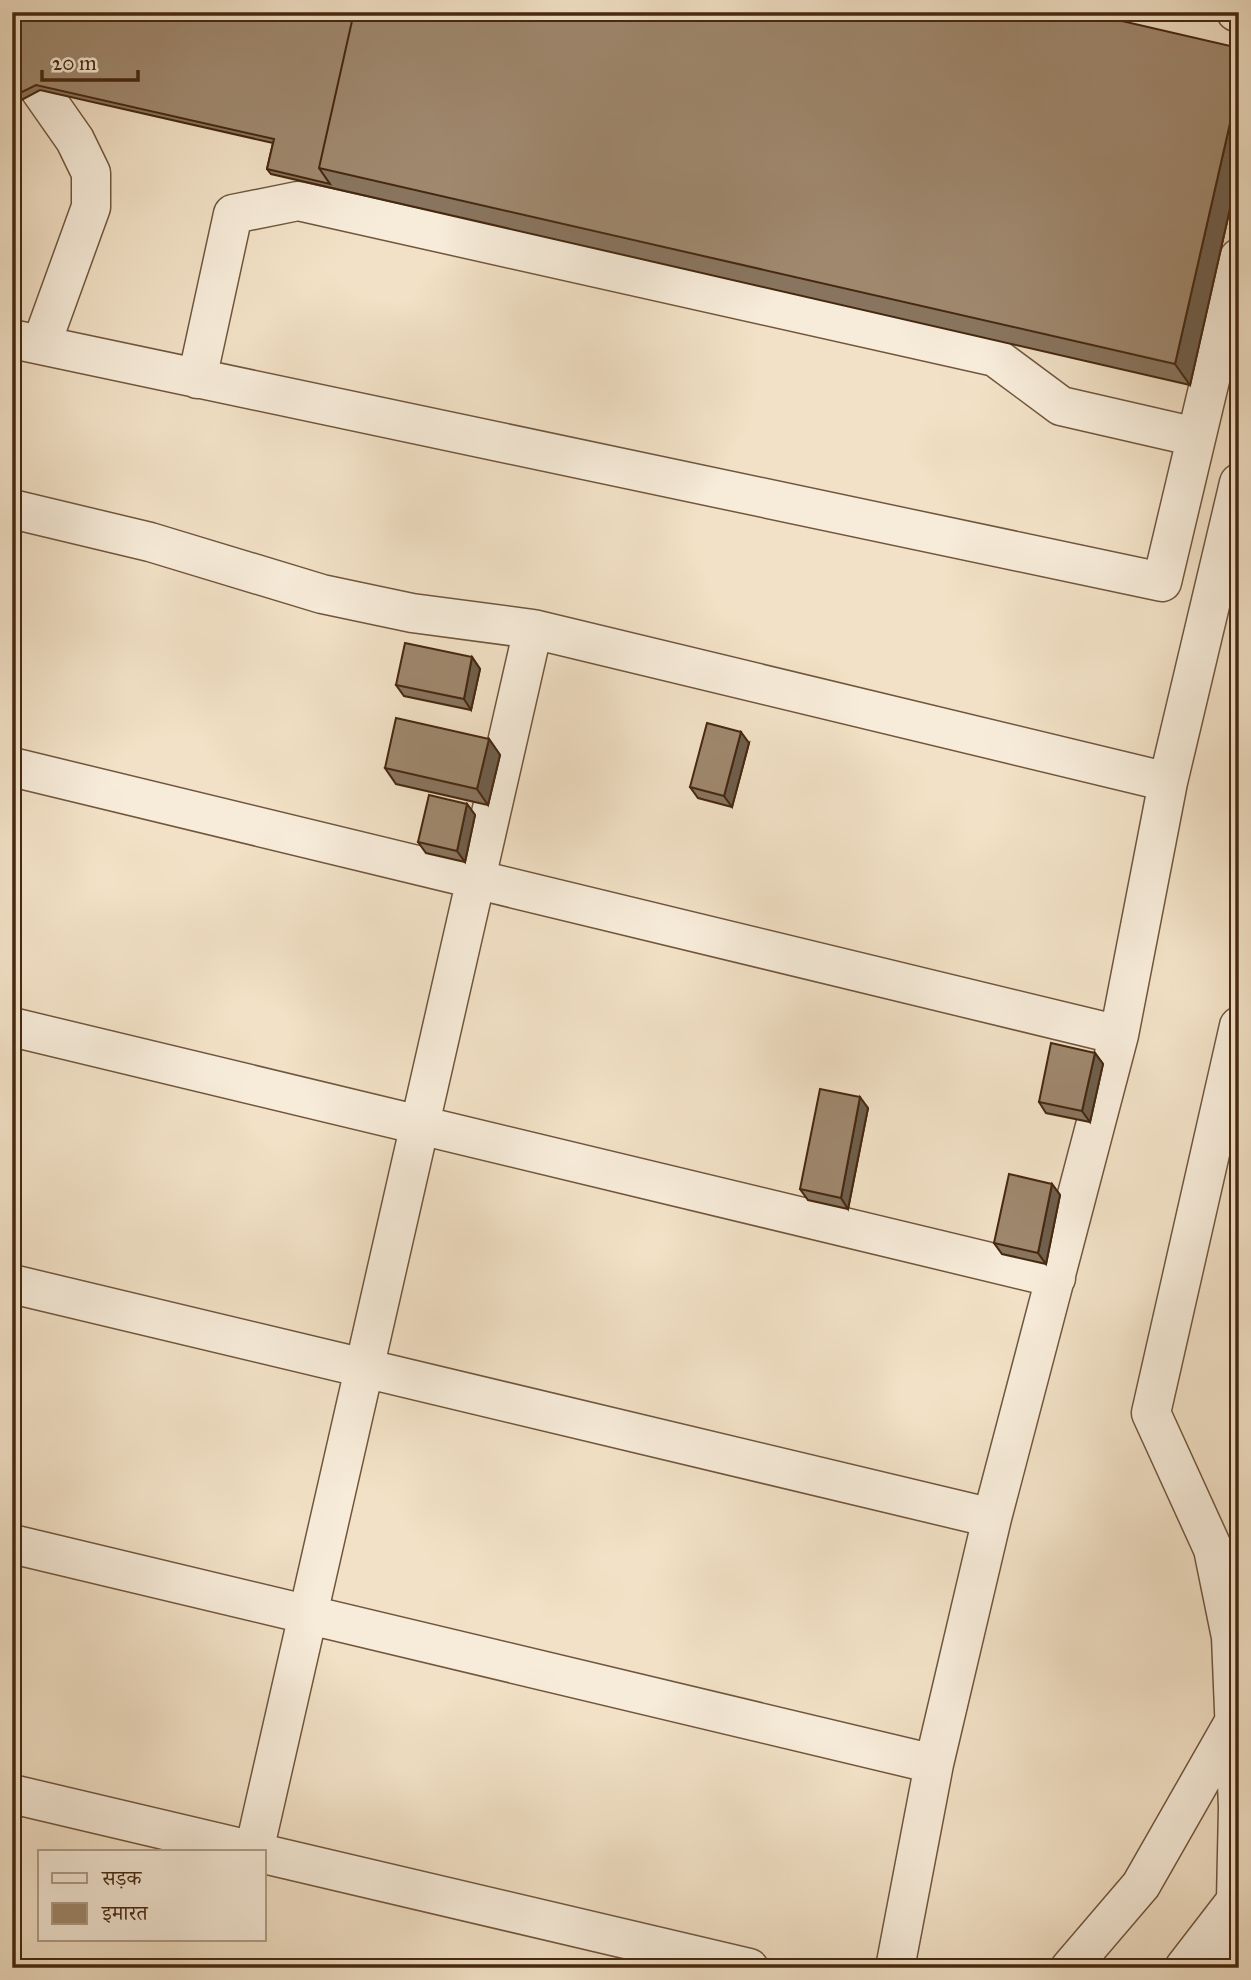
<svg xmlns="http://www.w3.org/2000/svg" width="1251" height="1980" font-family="'IM FELL Great Primer','Noto Serif Devanagari',serif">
<rect width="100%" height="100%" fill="#f2e1c6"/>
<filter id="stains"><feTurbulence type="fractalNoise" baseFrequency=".00286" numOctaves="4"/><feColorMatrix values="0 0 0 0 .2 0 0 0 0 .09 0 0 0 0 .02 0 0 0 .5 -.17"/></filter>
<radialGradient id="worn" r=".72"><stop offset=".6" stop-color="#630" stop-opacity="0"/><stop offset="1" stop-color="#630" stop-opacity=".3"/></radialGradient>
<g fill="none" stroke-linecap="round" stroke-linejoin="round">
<defs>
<path id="minor" d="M1236 12 1239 13
M40 90 75 140 91 173V207L41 345
M12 339 1162 582 1239 258
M197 379 233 214 298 201 995 357 1061 406 1196 437
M12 509 150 542 322 594 412 613 533 629 1168 782
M12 767 1119 1035
M12 1027 1056 1278
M12 1284 992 1518
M12 1544 934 1764
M12 1794 258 1852
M254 1851 533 629
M264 1854 749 1968
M895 1968 934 1764 992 1518 1119 1035 1168 782 1239 483
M1070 1968 1141 1885 1234 1722
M1184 1968 1231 1907
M1221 1968 1236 1900 1238 1807 1231 1637 1213 1549 1151 1413 1239 1026"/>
</defs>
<use href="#minor" stroke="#71563d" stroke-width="41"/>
<use href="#minor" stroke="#f7ecda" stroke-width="38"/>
</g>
<path fill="#89755f" stroke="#46280f" stroke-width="2" d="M12 12 1239 48V169L1190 385 271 174 267 169 273 143 40 90 12 105Z
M472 657 480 669 471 710 404 696 396 685Z
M489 739 500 755 488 805 396 784 385 768Z
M749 743 732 807 698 798 690 787Z
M467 804 475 815 465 862 426 853 418 842Z
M1095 1053 1103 1064 1090 1122 1046 1113 1039 1102Z
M868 1108 848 1209 808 1200 800 1189Z
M1052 1184 1060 1195 1046 1264 1002 1254 994 1243Z"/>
<path fill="#6f5f4d" stroke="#46280f" stroke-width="2" d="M1239 84V169L1190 385 1175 364Z
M472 657 480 669 471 710 464 699Z
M741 732 749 743 732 807 724 796Z
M489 739 500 755 488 805 477 789Z
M467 804 475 815 465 862 457 851Z
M1095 1053 1103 1064 1090 1122 1082 1111Z
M860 1097 868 1108 848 1209 841 1198Z
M1052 1184 1060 1195 1046 1264 1038 1253Z"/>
<path fill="#9f886e" stroke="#46280f" stroke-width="2" d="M12 12H354L319 168 330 184 267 169 274 139 36 85 12 97Z
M354 12H1083L1239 48V84L1175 364 319 168Z
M405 643 472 657 464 699 396 685Z
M396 718 489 739 477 789 385 768Z
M707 723 741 732 724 796 690 787Z
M429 795 467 804 457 851 418 842Z
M1051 1043 1095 1053 1082 1111 1039 1102Z
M820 1089 860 1097 841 1198 800 1189Z
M1009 1174 1052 1184 1038 1253 994 1243Z"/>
<rect width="1251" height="1980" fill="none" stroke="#f2e1c6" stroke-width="42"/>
<rect x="14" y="14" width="1223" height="1952" fill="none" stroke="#46280f" stroke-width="3.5"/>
<rect x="21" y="21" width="1209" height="1938" fill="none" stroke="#46280f" stroke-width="2"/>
<rect x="38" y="1850" width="228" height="91" fill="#f7ecda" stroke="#b09e89" stroke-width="2"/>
<rect x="52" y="1873" width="35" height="10" fill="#f7ecda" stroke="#b09e89" stroke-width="2"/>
<text x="102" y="1885" font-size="21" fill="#46280f">सड़क</text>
<rect x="52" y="1903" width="35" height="21" fill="#9f886e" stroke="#b09e89" stroke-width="2"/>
<text x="102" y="1920" font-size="21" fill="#46280f">इमारत</text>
<path d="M42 70v10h96v-10" fill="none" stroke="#46280f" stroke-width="3.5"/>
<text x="52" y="70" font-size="21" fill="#46280f" stroke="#f7ecda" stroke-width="5" paint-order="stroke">20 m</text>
<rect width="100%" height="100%" filter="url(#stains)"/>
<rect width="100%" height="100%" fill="url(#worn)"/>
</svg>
